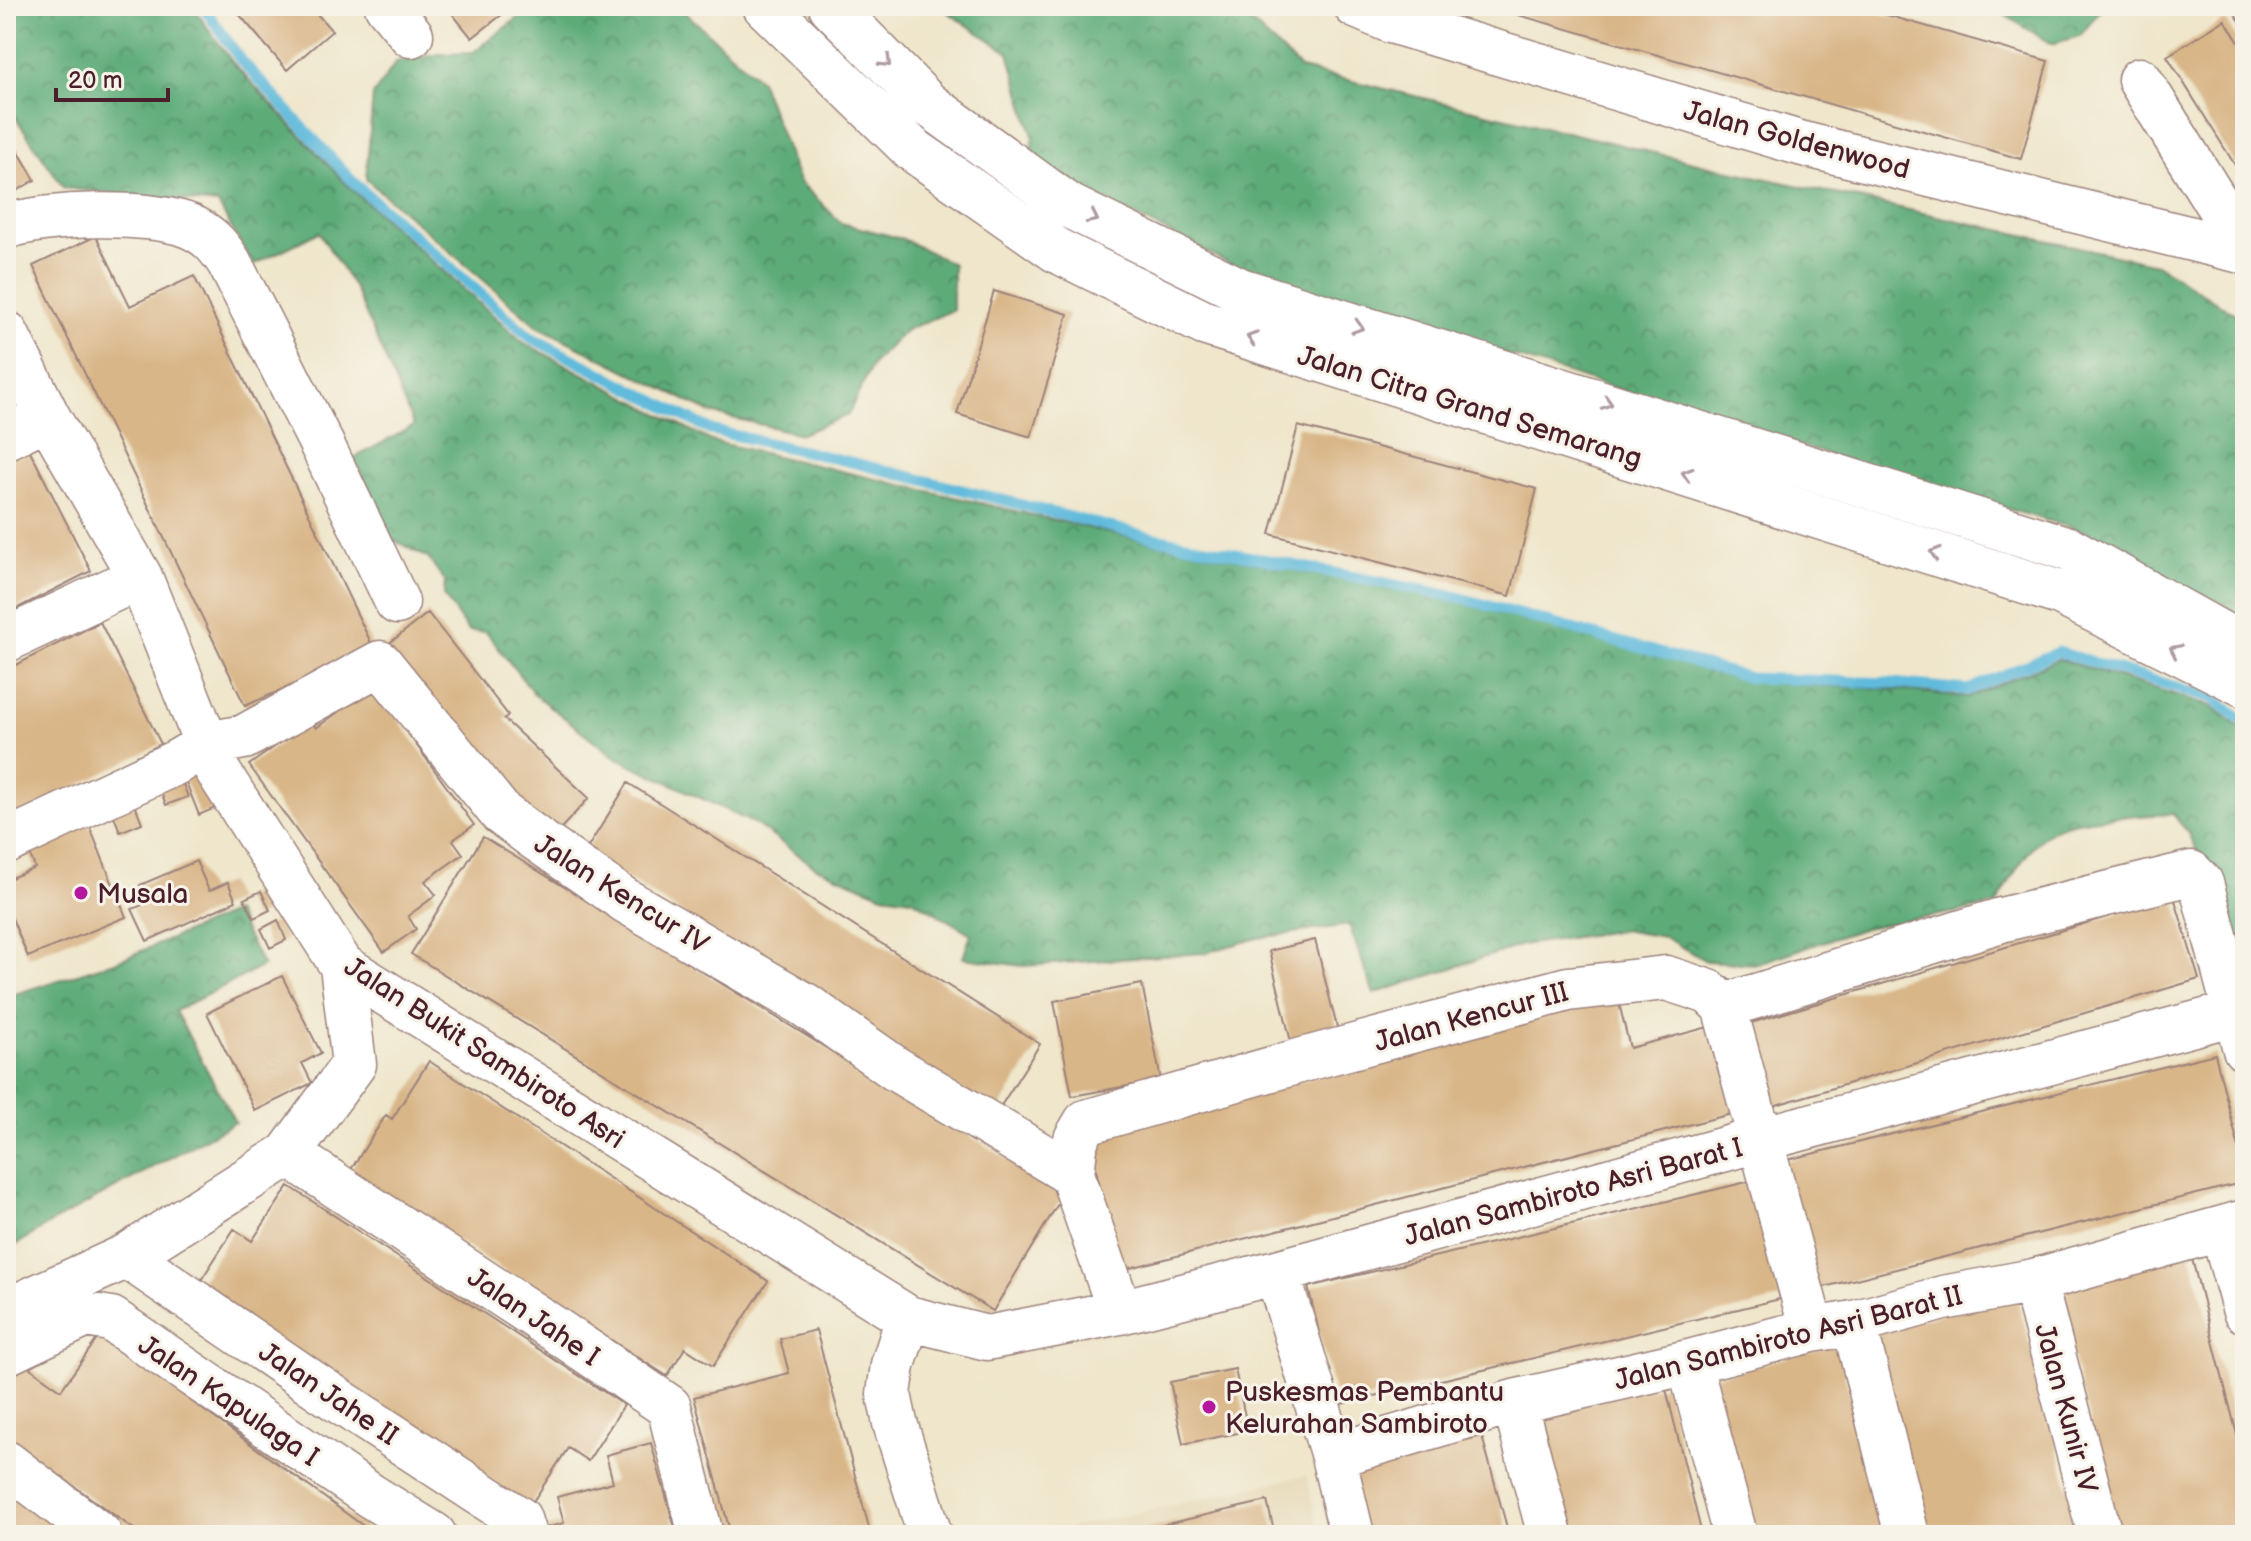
<svg xmlns="http://www.w3.org/2000/svg" width="2251" height="1541" font-family="'Balsamiq Sans',sans-serif">
<defs>
<pattern id="forest-crowns" width="20" height="18" patternUnits="userSpaceOnUse" patternTransform="scale(2)"><rect width="20" height="18" fill="#5dac78"/><path d="M2 6a3 3 0 1 1 6 0M12 15a3 3 0 1 1 6 0" fill="none" stroke="#4f8b63"/></pattern>
</defs>
<rect width="100%" height="100%" fill="#f7f3e8"/>
<filter id="ink" filterUnits="userSpaceOnUse"><feTurbulence type="fractalNoise" baseFrequency=".0125" numOctaves="2"/><feDisplacementMap in="SourceGraphic" scale="16" xChannelSelector="R" yChannelSelector="G"/><feConvolveMatrix kernelMatrix="1 2 1 2 8 2 1 2 1" color-interpolation-filters="sRGB"/></filter>
<filter id="wash" filterUnits="userSpaceOnUse"><feTurbulence type="fractalNoise" baseFrequency=".006" numOctaves="4" result="noise"/><feDisplacementMap in="SourceGraphic" scale="32" xChannelSelector="R" yChannelSelector="G"/><feGaussianBlur stdDeviation="1.8" result="paint"/><feColorMatrix in="noise" values="0 0 0 0 0 0 0 0 0 0 0 0 0 0 0 0 0 1.4 0 .05"/><feComposite in="paint" operator="in"/></filter>
<g filter="url(#wash)">
<rect width="100%" height="100%" fill="#efe6cb"/>
<path fill="#e7daba" d="M1307 1475 1320 1535H1037Z"/>
<path fill="url(#forest-crowns)" stroke="#546652" stroke-width="2" d="M6 6H192L233 63 349 187 524 343 711 441 1154 543 1455 601 1748 682 1890 689 1968 697 2059 659 2212 706 2245 732V947L2236 938 2187 831 2173 814C2144 816 2074 816 2051 831 2026 848 2011 879 1996 905L1865 928 1756 964 1706 961 1664 937 1622 930 1522 945 1374 994 1349 925 1258 938 1204 953 1023 966 963 958 971 934 912 899 883 895 816 867 755 824 615 757 535 695 486 632 468 631 444 596 445 581 428 558 390 538 354 458 414 426 356 291 319 232 253 265 218 204 64 188 6 104Z
M533 6H678L760 80 799 181 841 223 903 239 953 264V310L906 330 873 363 848 415 801 434 711 413 537 326 366 179 373 95 396 62 440 54 472 53Z
M921 6H1234L1301 69 1731 171 2156 264 2245 320V623L2087 532 1932 487 1250 274 1030 163 1033 136 1009 53 943 9Z
M1990 6H2104L2080 36 2052 44Z
M235 912 263 966 175 1011 235 1122 53 1222 6 1251V997L115 962Z"/>
<g fill="none" stroke-linecap="round" stroke-linejoin="round">
<path stroke="#5ebadc" stroke-width="11" d="M203 6 240 59 354 183 530 337 711 430 851 462 1154 538 1457 597 1750 678 1891 683 1968 690 2058 652 2213 698 2245 723"/>
</g>
<g id="blocks">
<path fill="#d9b688" d="M232 6H310L332 31 287 70Z
M446 6H513L472 38Z
M1487 6H1855L2048 61 2021 159Z
M2230 6H2245V29Z
M2225 20 2245 52V181L2167 56Z
M6 130 35 180 6 197Z
M96 236 130 306 194 276 374 649 245 706 33 266Z
M994 291 1068 314 1031 437 957 414Z
M1298 426 1537 489 1510 596 1270 534Z
M25 441 91 571 6 614V450Z
M428 613 508 715 504 719 589 798 551 839 382 649Z
M100 622 161 744 6 822V670Z
M374 686 474 825 453 840 463 854 425 881 436 895 408 916 416 929 384 952 249 765 311 721 316 728Z
M200 771 215 808 199 815 184 777Z
M180 776 188 797 166 805 158 784Z
M628 783 1040 1044 997 1112 585 852Z
M132 797 142 823 120 832 110 805Z
M89 825 126 917 28 957 6 904V880L35 868 28 849Z
M483 837 1064 1194 993 1311 411 954Z
M196 861 209 891 228 882 236 901 147 941 132 909 148 903 140 885Z
M261 891 270 910 254 918 244 899Z
M2174 897 2199 979 1766 1108 1741 1026Z
M278 920 286 940 270 948 261 929Z
M1315 940 1339 1035 1292 1046 1269 951Z
M282 976 321 1053 302 1063 312 1083 255 1111 207 1013Z
M1142 984 1161 1080 1072 1096 1054 1001Z
M1618 999 1630 1048 1716 1025 1739 1112 1122 1270 1087 1136Z
M2215 1054 2245 1172V1182L1808 1291 1775 1163Z
M429 1061 768 1281 713 1366 685 1348 667 1376 350 1171 386 1115 392 1119Z
M1751 1181 1780 1299 1337 1405 1308 1287Z
M289 1186 624 1405 588 1461 568 1448 530 1506 196 1288 234 1229 252 1241Z
M2190 1251 2245 1466V1535H2118L2055 1284Z
M2016 1294 2081 1535H1926L1871 1333Z
M816 1330 871 1535H731L694 1397 789 1373 780 1339Z
M100 1335 376 1535H142L6 1437V1379L19 1360 61 1390Z
M1837 1345 1886 1535H1749L1708 1378Z
M1235 1369 1248 1431 1183 1444 1170 1382Z
M1665 1385 1702 1535H1562L1532 1417Z
M1482 1436 1509 1535H1363L1346 1470Z
M651 1443 677 1535H539L537 1530 564 1523 557 1497 613 1482 606 1455Z
M12 1484 81 1535H6V1492Z
M1267 1501 1275 1535H1123V1534Z"/>
</g>
</g>
<g filter="url(#ink)">
<use href="#blocks" fill-opacity="0" stroke="#9c827b" stroke-width="2"/>
<g fill="none" stroke-linecap="round" stroke-linejoin="round">
<defs>
<path id="minor" d="M387 6 411 35
M765 6 912 149 1056 250 1204 323 2060 593 2245 685
M831 6 928 104 1069 206 1240 290 2069 549 2245 647
M1356 6 1391 21 1803 144 2245 252
M2140 80 2245 249
M6 227C44 213 151 210 189 226 208 234 218 245 229 262L323 447 397 602
M6 333 48 417 140 577 216 768 342 966 908 1318 987 1338 1120 1312 1277 1272 1758 1140 2235 1013
M6 437 48 417
M6 640 140 577
M6 842 177 762 207 744 244 737 380 663 501 813 535 838 626 901 805 1005 896 1069 1072 1174
M1724 1006 2001 920 2191 873 2201 883 2245 1049
M288 1154 553 1328 669 1407 701 1535
M2222 1230 2245 1311
M127 1256 321 1389 519 1519 524 1535
M1277 1272 1333 1456 1352 1535
M2034 1281 2100 1535
M6 1311 127 1256 288 1154 354 1064 342 966
M1120 1312 1072 1174 1076 1139 1086 1122 1310 1058 1568 989 1666 978 1709 992 1724 1006 1812 1330
M908 1318 893 1365 889 1394 895 1423 930 1535
M1854 1323 1907 1535
M6 1353 86 1315 111 1319 371 1496 434 1535
M1689 1362 1735 1535
M1514 1402 1550 1535
M1333 1456 1514 1402 1689 1362 1812 1330 1854 1323 1943 1298 2034 1281 2245 1222
M6 1463 100 1535"/>
</defs>
<use href="#minor" stroke="#9c827b" stroke-width="47"/>
<use href="#minor" stroke="#fff" stroke-width="44"/>
</g>
<defs><path id="oneway-chevron" d="M-2-3.5L2.5 0L-2 3.5" fill="none" stroke-width="1.6" stroke-linecap="round" stroke-linejoin="round" transform="scale(2)"/></defs>
<g stroke="#ae9aa0">
<use href="#oneway-chevron" transform="translate(886 62) rotate(45)"/>
<use href="#oneway-chevron" transform="translate(1093 218) rotate(26)"/>
<use href="#oneway-chevron" transform="translate(1358 327) rotate(17)"/>
<use href="#oneway-chevron" transform="translate(1252 338) rotate(-163)"/>
<use href="#oneway-chevron" transform="translate(1607 403) rotate(17)"/>
<use href="#oneway-chevron" transform="translate(1687 474) rotate(-162)"/>
<use href="#oneway-chevron" transform="translate(1935 553) rotate(-162)"/>
<use href="#oneway-chevron" transform="translate(2175 650) rotate(-154)"/>
</g>
</g>
<g fill="#b5179e" stroke="#f7f3e8" stroke-width="3">
<circle cx="81" cy="893" r="8"/>
<circle cx="1209" cy="1407" r="8"/>
</g>
<g text-anchor="middle" stroke-width="6" stroke-linejoin="round" paint-order="stroke">
<g font-size="28" fill="#4a1f2b" stroke="#f7f3e8">
<text transform="translate(1797 139) rotate(15)" y="10">Jalan Goldenwood</text>
<text transform="translate(1470 406) rotate(17)" y="10">Jalan Citra Grand Semarang</text>
<text transform="translate(622 893) rotate(32)" y="10">Jalan Kencur IV</text>
<text transform="translate(1471 1016) rotate(-15)" y="10">Jalan Kencur III</text>
<text transform="translate(485 1052) rotate(33)" y="10">Jalan Bukit Sambiroto Asri</text>
<text transform="translate(1573 1191) rotate(-15)" y="10">Jalan Sambiroto Asri Barat I</text>
<text transform="translate(534 1316) rotate(34)" y="10">Jalan Jahe I</text>
<text transform="translate(1788 1337) rotate(-14)" y="10">Jalan Sambiroto Asri Barat II</text>
<text transform="translate(329 1393) rotate(34)" y="10">Jalan Jahe II</text>
<text transform="translate(229 1400) rotate(34)" y="10">Jalan Kapulaga I</text>
<text transform="translate(2067 1408) rotate(75)" y="10">Jalan Kunir IV</text>
</g>
<g font-size="28" fill="#4a1f2b" stroke="#f7f3e8" text-anchor="start">
<text x="97" y="903">Musala</text>
<text x="1225" y="1401">Puskesmas Pembantu<tspan x="1225" dy="32">Kelurahan Sambiroto</tspan></text>
</g>
</g>
<rect width="2251" height="1541" fill="none" stroke="#f7f3e8" stroke-width="32"/>
<path d="M56 88v12h112v-12" fill="none" stroke="#4a1f2b" stroke-width="4"/>
<text x="68" y="88" font-size="24" fill="#4a1f2b" stroke="#f7f3e8" stroke-width="6" paint-order="stroke">20 m</text>
</svg>
